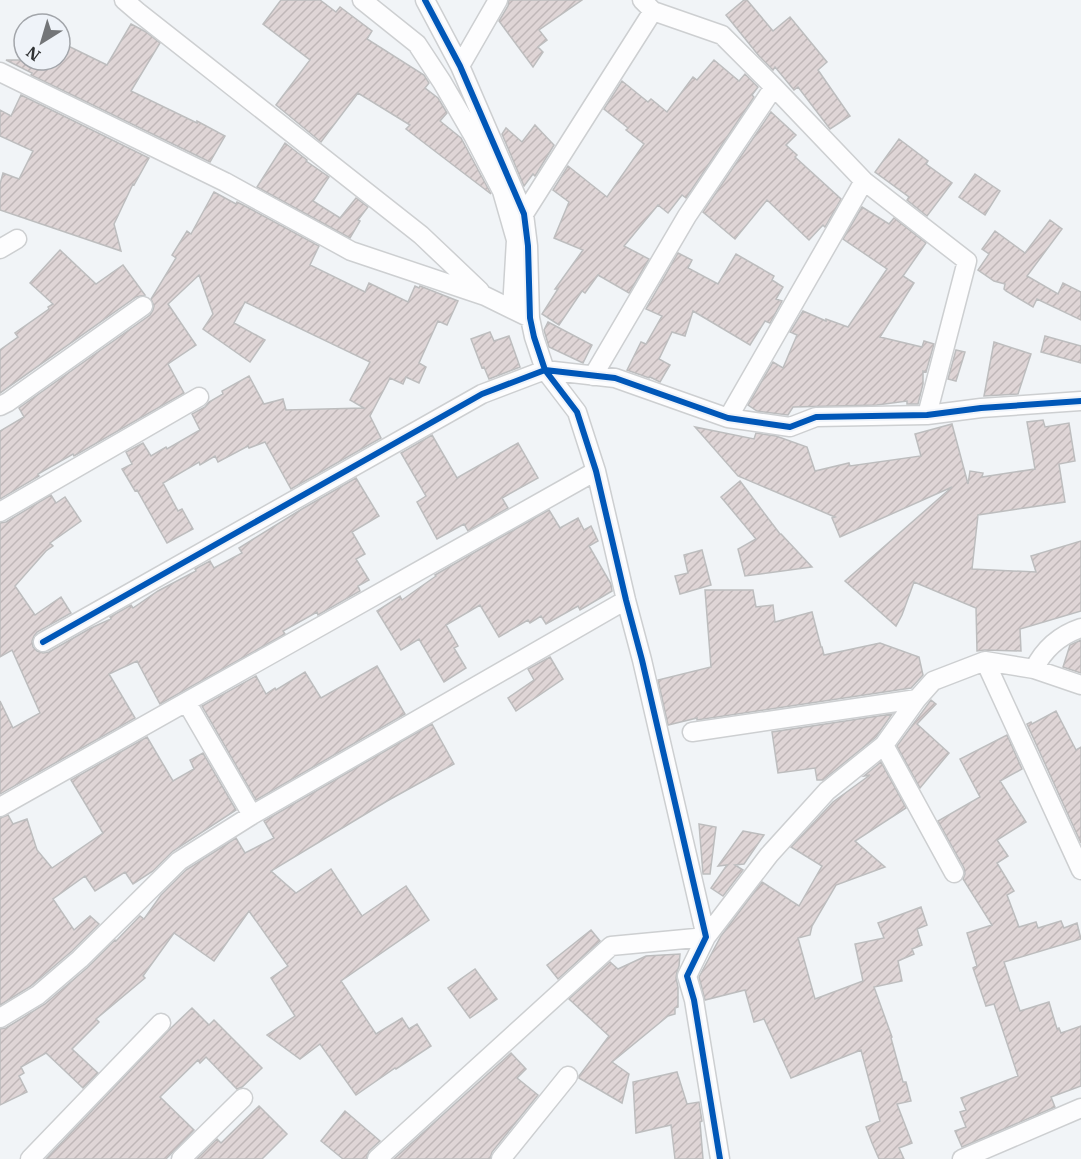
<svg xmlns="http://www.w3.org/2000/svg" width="1081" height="1159" font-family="'IBM Plex Serif',serif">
<defs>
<pattern id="building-hatch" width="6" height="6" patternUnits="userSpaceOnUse" patternTransform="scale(1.5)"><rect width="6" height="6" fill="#dfd5d6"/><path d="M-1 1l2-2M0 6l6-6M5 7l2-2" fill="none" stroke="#c0b7b8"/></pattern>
</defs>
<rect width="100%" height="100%" fill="#f1f4f7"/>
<path fill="url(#building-hatch)" stroke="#bdbdbe" stroke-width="1.5" d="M281 0H320L336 12 340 7 372 31 367 39 424 75 429 83 425 88 438 98 447 113 440 121 461 138 491 194 406 129 410 125 358 93 321 142 276 105 310 60 263 24Z
M509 0H582L539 30 547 40 538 47 543 52 533 67 499 21 508 6Z
M744 0H747L773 31 790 17 827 62 818 70 850 116 830 129 798 87 794 90 775 67 773 70 759 56 726 15Z
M131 24 146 32 160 43 131 91 197 123V121L225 136 210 162 31 75 32 73 6 60H60V42L107 65Z
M714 60 739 81 745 74 758 87 752 95 754 97 686 198 682 195 668 213 658 205 624 246 649 259 629 293 598 275 585 293 582 291 559 325 542 314 558 289H555L583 250 554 238 569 202 553 190 568 166 607 197 644 144 626 130 628 128 604 109 622 81 648 102 651 99 667 112 693 77 697 80Z
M21 95 149 158 134 185 133 184 114 224 121 251 0 210V184L3 173 19 179 33 151 0 136V110L11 116Z
M771 112 796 135 786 145 797 155 795 157 841 199 825 227 823 225 809 240 767 200 735 239 703 212Z
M535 125 554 145 535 176 533 174 524 186 502 134 506 128 522 142Z
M899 139 928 161 926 164 952 183 927 216 907 200 909 197 875 172Z
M285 143 307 160 306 161 329 177 313 201 340 218 356 198 368 207 358 220 360 221 350 238 257 187Z
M975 174 1000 191 985 215 959 197Z
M214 192 236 204 237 202 245 206 319 246 310 265 365 292 369 283 408 302 415 286 419 288 420 286 458 301 447 325 438 321 419 363 426 367 419 383 406 377 403 384 390 378 370 416 381 438 291 489 265 442 249 448 248 446 218 462 215 456 200 465 199 462 163 483 178 511 182 509 193 529 167 543 137 490 135 491 122 469 132 464 126 452 143 443 151 456 166 447 167 449 200 430 192 414 205 407 209 402 223 394 222 391 249 376 264 404 283 399 286 410 364 408 350 400 370 362 245 302 234 323 265 340 250 362 203 329 213 314 199 275 168 304 196 345 168 364 184 393 74 456 73 454 38 474 39 476 0 499V431L24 417 19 408 150 315 153 310 154 306 151 299 176 258 172 255 187 231 191 234Z
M862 207 889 224 894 218 926 243 903 276 914 283 880 337 922 347 924 341 934 344 926 372 923 371V384L918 404H907V401L877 405 793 407 788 415 757 411 748 405 773 362 783 368 797 335 790 332 803 311 826 321V319L848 327 887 269 843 239Z
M1050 220 1062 229 1027 276 1058 294 1063 283 1081 292V320L1037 299 1033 307 1006 291 1004 289 1005 284 994 281 978 270 989 254 982 249 995 231 1025 253Z
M60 250 96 284 123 265 145 295 136 297 0 393V350L18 337 15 333 49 309 48 307 53 304 30 283Z
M678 253 692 260 688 268 718 284 736 254 774 276 772 280 783 287 776 299 782 301 770 323 765 321 750 345 693 311 685 336 672 332 659 359 670 365 660 382 650 377 649 378 627 370 641 342 646 344 662 316 646 309Z
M548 322 592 345 583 363 549 347 544 330Z
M490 332 494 341 509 336 520 367 489 379 484 367 482 368 471 339Z
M1045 336 1081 346V363L1041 352Z
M994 342 1031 354 1018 394 984 396Z
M956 350 965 352 956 381 948 379Z
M1043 420 1045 427 1069 423 1075 461 1059 464 1065 502 978 515 972 569 1036 572 1031 556 1081 541V611L1020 629 1021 651 985 650 977 651 976 608 914 582 902 615 896 626 845 581 952 487 840 537 832 518 835 517 738 476 695 427 754 439 756 433 776 436 807 447 815 471 849 463 850 466 921 456 915 434 952 424 968 484 970 471 983 473 982 477 1035 469 1027 422Z
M432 435 457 478 518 443 538 478 502 498 508 508 468 531 464 524 437 539 417 502 426 496 401 453Z
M356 478 379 516 352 532 365 554 356 559 369 580 358 586 360 591 318 615 317 612 283 631 285 634 160 704 137 661 109 674 135 718 0 794V701L13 728 40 713 12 650 0 657V523L6 522 51 495 56 503 65 497 81 521 50 543 53 546 46 551 15 586 35 615 61 597 71 613 37 632 34 636 32 641 33 647 37 651 43 653 49 652 91 628 111 619 110 617 131 605 133 608 158 591 196 571 195 569 210 561 214 568 242 553 239 548 302 509Z
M740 481 780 534H781L812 567 745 576 738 549 756 539 721 497Z
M549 510 560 528 578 518 584 530 591 526 598 541 589 546 611 584 612 591 580 610 578 606 546 624 541 616 530 623 528 620 499 637 480 605 446 625 458 646 454 648 466 668 444 682 419 639 401 650 377 611 400 596 402 600 436 576 435 575Z
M702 550 711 585 680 594 675 576 688 573 684 555Z
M705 590H753L756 607 773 605 775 622 812 612 821 647H822L824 655 880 643 919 657 923 675 911 688 697 720V718L668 725 658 680 711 667Z
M1081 640V673L1063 667 1070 645Z
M550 657 563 679 516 711 508 698 534 680 528 669Z
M377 666 405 714 256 800 202 706 256 676 266 694 275 688 276 690 305 672 321 698Z
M931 700 936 704 917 724 949 753 920 788 897 746Z
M1056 711 1076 750 1081 747V843L1027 724 1031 722 1032 724Z
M892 714 876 737 823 780H817L815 768 778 773 772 732Z
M432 724 454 764 387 801 271 871 296 893 331 869 362 916 406 886 429 920 341 981 376 1034 402 1018 409 1029 417 1024 431 1046 396 1069 395 1068 356 1095 320 1044 300 1059 267 1035 295 1016 271 978 288 966 249 911 214 961 174 933 143 976 145 978 96 1019 99 1022 72 1049 98 1073 83 1088 46 1053 21 1067 24 1073 19 1076 27 1092 0 1105V1029L6 1028 45 1004 87 968 115 940 116 941 140 916 144 919 161 895 186 870 236 838 245 853 274 838 264 821Z
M1007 735 1022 769 1000 781 1026 822 997 840 1008 856 997 863 1014 891 1007 895 1019 927 1036 922 1038 928 1061 921 1064 928 1077 923 1081 939 1004 962 1020 1011 1049 1002 1057 1029 1059 1028 1061 1033 1081 1026V1086L1051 1097 1055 1107 962 1147 955 1131 966 1127 960 1112 966 1110 961 1098 1018 1076 994 1004 986 1006 973 968 977 966 967 933 992 925 963 879 965 874 964 868 938 821 980 797 960 759Z
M147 737 173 781 194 769 190 760 203 753 236 810 173 851 153 871 133 884 125 872 95 891 85 876 53 899 74 930 90 916 99 924 72 951 31 986 0 1005V818L8 815 13 824 27 819 37 850 52 868 103 833 71 780Z
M881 762 906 808 855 841 885 867 836 885 812 926 810 935 798 938 815 999 863 981 855 944 884 938 878 923 921 907 927 925 917 929 922 945 912 949 914 954 898 961 902 981 874 987 892 1037 891 1038 903 1082H906L911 1101 897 1104 912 1143 899 1148 904 1159H879L872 1143 866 1127 880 1121 861 1050 791 1078 764 1019 754 1022 745 990 705 1000 699 977 721 936 762 882 799 906 822 866 791 847 833 802 870 775 864 776Z
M699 824 716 827 710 874H703Z
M743 831 764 835 744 864 735 865 743 870 723 896 711 888 727 865 718 866Z
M591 930 600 941 558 979 547 965Z
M680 954 679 966 677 972 676 978 678 987V1007L675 1008V1014L668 1016 612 1062 629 1074 622 1103 579 1078V1076L609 1036 569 999 610 962 618 969 646 956Z
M475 969 497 999 470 1018 448 988Z
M192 1008 209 1025 214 1020 262 1068 242 1087 237 1089 206 1057 200 1063 198 1060 160 1097 194 1130 166 1159H46L170 1029Z
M511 1053 526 1069 517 1078 538 1095 492 1152 490 1159H394Z
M677 1072 687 1104 699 1102 702 1121 700 1122 703 1159H675L671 1125 636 1133 633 1082Z
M259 1106 287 1134 262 1159H197L217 1139 221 1143Z
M345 1111 380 1141 369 1151 366 1159H343L321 1141Z"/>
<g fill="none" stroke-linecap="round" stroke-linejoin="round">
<defs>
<path id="minor" d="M124 0 138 12 421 235 480 291
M362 0 417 44 442 82 474 137 502 191 516 240 512 309
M425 0 460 66 524 214 528 246 530 318 534 337 545 370 577 412 596 471 626 600 642 660 706 937 687 976 694 1000 720 1159
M642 0 653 11 722 35 774 87 864 181 967 261 927 415
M460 66 498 0
M0 72 225 182 351 251 485 296 530 318
M524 214 653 11
M0 249 17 239
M593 376 687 216 774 87
M0 406 8 402 143 306
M728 418 864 181
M0 512 199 397
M43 642 482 394 545 370 615 378 728 418 790 427 816 417 927 415 981 408 1081 401
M985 661 1081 870
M1034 669C1044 649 1060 635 1081 628
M187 703 252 815
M692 732 917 699
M884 745 954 873
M0 807 596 471
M0 1018 38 995 80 959 179 861 252 815 626 600
M30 1159 161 1023
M181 1159 243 1098
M377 1159 611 946 706 937 769 855 827 791 884 745 917 699 933 681 985 661 1034 669 1081 685
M501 1159 568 1076
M962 1159 1081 1108"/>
</defs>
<use href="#minor" stroke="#cdcfd1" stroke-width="21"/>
<use href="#minor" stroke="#fdfdfe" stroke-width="18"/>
<defs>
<path id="cycleway" d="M425 0 460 66 524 214 528 246 530 318 534 337 545 370 577 412 596 471 626 600 642 660 706 937 687 976 694 1000 720 1159
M43 642 482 394 545 370 615 378 728 418 790 427 816 417 927 415 981 408 1081 401"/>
</defs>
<use href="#cycleway" stroke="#eff3f9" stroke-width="10"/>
<use href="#cycleway" stroke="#0057b8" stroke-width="6"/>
</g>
<g transform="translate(42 42) rotate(217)"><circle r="28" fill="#eff3f9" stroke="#a2a5aa" stroke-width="1.5"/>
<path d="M0-4.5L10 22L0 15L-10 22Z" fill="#737578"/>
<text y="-9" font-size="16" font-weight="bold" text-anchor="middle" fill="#2f3133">N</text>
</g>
</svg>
